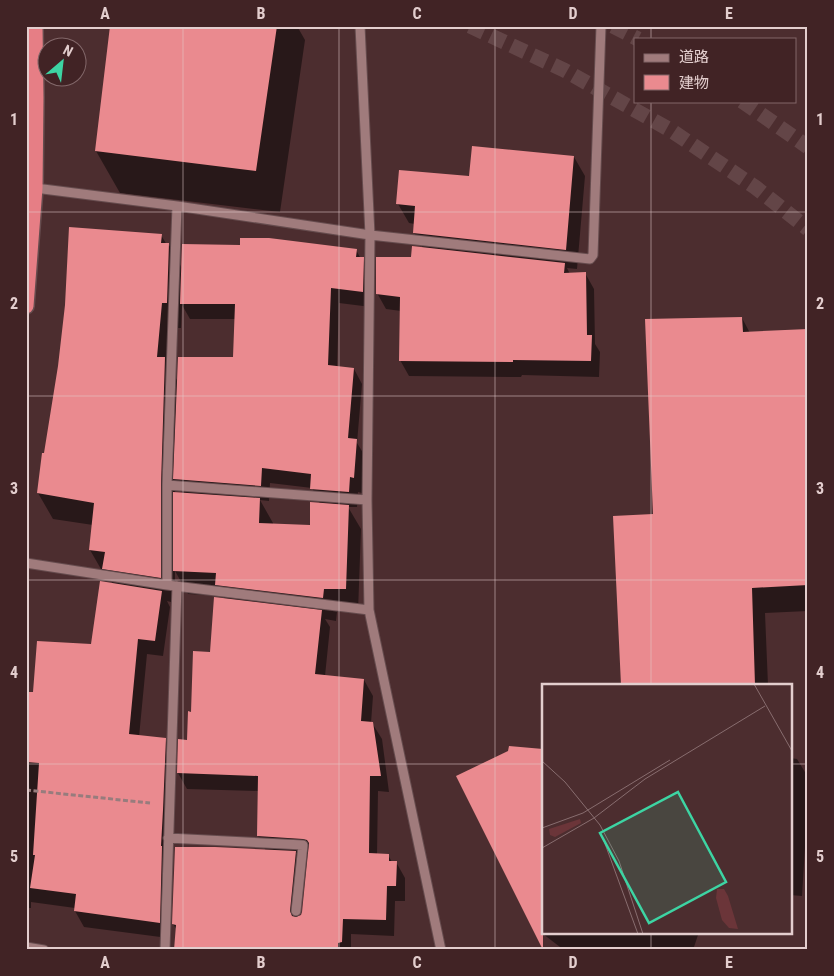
<svg xmlns="http://www.w3.org/2000/svg" width="834" height="976" font-family="'Roboto Condensed','Noto Sans JP',sans-serif">
<rect width="100%" height="100%" fill="#4c2d2f"/>
<path fill="#0007" fill-rule="evenodd" d="M111 26H297L305 40 280 212 120 193 96 151Z
M574 157 585 176 577 269 567 268 570 274 585 273 594 289 595 344 600 352 599 377 522 375 521 377 409 376 400 360 401 311 386 309 377 293 423 248 414 233 415 224 409 223 398 204 470 177Z
M161 235 167 245H169L182 268 356 250 361 259H363L372 274 371 307 339 303 337 367 354 369 362 384 357 443 365 456 362 493 358 492 357 507H348L361 529 358 612H337L336 621 325 619 330 627 325 676 364 680 373 696 371 723H372L382 739 389 792 378 791 377 855H388L392 862H396L405 878V901H395L394 936 351 934V950H175L177 930 173 924 266 851 258 836 259 791 187 789 178 773 188 741 192 713 211 653 225 600 223 596 188 594 175 571V603L167 601 170 607 163 656 147 654 139 737 165 739 174 755 168 938 84 927 75 911V908L31 902V908H26V693L34 694 92 645 113 584 108 576H105L90 550 93 525 53 519 38 493 45 455ZM182 305 190 319H236L235 358 178 382 172 371 176 328H181ZM176 481 183 494 175 493ZM270 483 312 488 320 504 311 526 273 525V523L260 500 269 501ZM296 853 310 854 302 915 299 918 304 868Z
M742 318 750 333 808 330V611L765 613 768 685H622L654 516Z
M790 758 797 759 808 777V799L802 896 790 895Z
M543 932H697L698 935 693 950H564L543 934Z"/>
<path fill="#ea8a8f" d="M110 26H277L256 171 95 151Z
M472 146 574 156 566 250 413 233 415 206 396 204 399 170 469 176Z
M69 227 162 234 161 243H169L167 303H162L157 357H165L161 485V578L102 569 105 552 89 550 94 503 37 493 42 453H44L58 366 65 305Z
M240 238H269L357 249 356 257H364L363 292 331 288 328 365 354 368 348 438 357 439 354 478 350 477 349 492 310 489 311 474 262 468 261 486 173 479 178 357H233L235 304H180L182 244 240 245Z
M412 246 565 263 564 273 586 272 587 335H592L591 361 513 360V362L399 361 400 297 376 294V257H411Z
M742 317 743 332 808 329V585L752 588 755 685H621L613 516 653 514 645 319Z
M173 492 260 498 259 523 310 525V502L349 505 346 589H324L323 598 215 585 216 573 173 571Z
M100 581 162 591 155 641 138 639 129 734 166 738 163 810 161 846H162L160 923 74 911 76 894 30 888 35 855H33L39 763 26 762V692H33L37 641 91 644Z
M214 597 322 610 315 674 364 679 361 721 373 722 381 776H370L369 853 389 854V861H397L396 886H387L386 920 343 919 342 942 338 943V950H174L176 925 172 924 175 847H215L296 851 290 911 292 916 296 917 301 915 302 912 309 843 307 840 303 839 257 836 258 776 177 773 178 739 187 740 188 711 191 712 193 651 210 652Z
M509 746 543 749V950L456 776 508 751Z"/>
<g fill="none" stroke-linecap="round" stroke-linejoin="round">
<path stroke="#634547" stroke-width="15" stroke-dasharray="15 8" stroke-linecap="butt" d="M470 26 564 70 672 131 755 187 808 229
M613 26 638 39
M742 101 808 147"/>
<defs>
<path id="minor" d="M360 26 370 235 367 500 369 610 441 950
M35 188 177 206 370 235 590 259 593 255 601 26
M167 485 367 500
M26 563 167 585 369 610
M167 585V485L177 206
M168 838 303 845 296 911
M26 947 44 950
M165 950 177 586"/>
<path id="highway" d="M26 306 35 188 36 98 35 26"/>
</defs>
<use href="#minor" stroke="#664c4e" stroke-width="11"/>
<use href="#highway" stroke="#664c4e" stroke-width="18"/>
<path stroke="#977c7d" stroke-width="3" stroke-dasharray="5 2.5" stroke-linecap="butt" d="M26 790 150 803"/>
<use href="#minor" stroke="#a07b7c" stroke-width="9"/>
<use href="#highway" stroke="#e67e85" stroke-width="15"/>
</g>
<path fill="none" stroke="#e3cece" stroke-width="1" stroke-opacity="0.55" d="M183 26V950M339 26V950M495 26V950M651 26V39M651 101V685M26 212H808M26 396H808M26 580H808M26 764H543M790 764H808M651 932V950"/>
<g transform="translate(542 684)">
<rect width="250" height="250" fill="#4c2d2f"/>
<path d="M38 135 39 139 13 153 8 151 7 145ZM175 205H182L186 212 196 245 187 244 180 236 174 214Z" fill="#6b3539"/>
<path fill="none" stroke="#886d6f" stroke-width="1" d="M212 0 250 67M0 77 23 98 58 141 77 177 101 250M0 144 41 129 128 76M62 157 96 250M0 164 52 134 103 95 223 22"/>
<path fill="#3dd4a3" fill-opacity="0.15" stroke="#3dd4a3" stroke-width="2.5" d="M136 108 184 198 107 239 58 149Z"/>
<rect width="250" height="250" fill="none" stroke="#e3cece" stroke-width="2.5"/>
</g>
<rect width="834" height="976" fill="none" stroke="#412325" stroke-width="55"/>
<rect x="634" y="38" width="162" height="65" fill="#412325" stroke="#826769"/>
<rect x="644" y="54" width="25" height="8" fill="#a07b7c" stroke="#826769"/>
<text x="679" y="62" font-size="15" fill="#e3cece">道路</text>
<rect x="644" y="75" width="25" height="15" fill="#ea8a8f" stroke="#826769"/>
<text x="679" y="88" font-size="15" fill="#e3cece">建物</text>
<g transform="translate(62 62) rotate(28)"><circle r="24" fill="#412325" stroke="#826769"/>
<path d="M0-4L9 19L0 12L-9 19Z" fill="#3dd4a3"/>
<text y="-8" font-size="14" font-weight="bold" text-anchor="middle" fill="#e3cece">N</text>
</g>
<rect x="28" y="28" width="778" height="920" fill="none" stroke="#e3cece" stroke-width="2"/>
<g font-size="16" text-anchor="middle" font-weight="bold" fill="#e3cece">
<text x="105" y="19">A</text>
<text x="261" y="19">B</text>
<text x="417" y="19">C</text>
<text x="573" y="19">D</text>
<text x="729" y="19">E</text>
<text x="14" y="125">1</text>
<text x="820" y="125">1</text>
<text x="14" y="309">2</text>
<text x="820" y="309">2</text>
<text x="14" y="494">3</text>
<text x="820" y="494">3</text>
<text x="14" y="678">4</text>
<text x="820" y="678">4</text>
<text x="14" y="862">5</text>
<text x="820" y="862">5</text>
<text x="105" y="968">A</text>
<text x="261" y="968">B</text>
<text x="417" y="968">C</text>
<text x="573" y="968">D</text>
<text x="729" y="968">E</text>
</g>
</svg>
